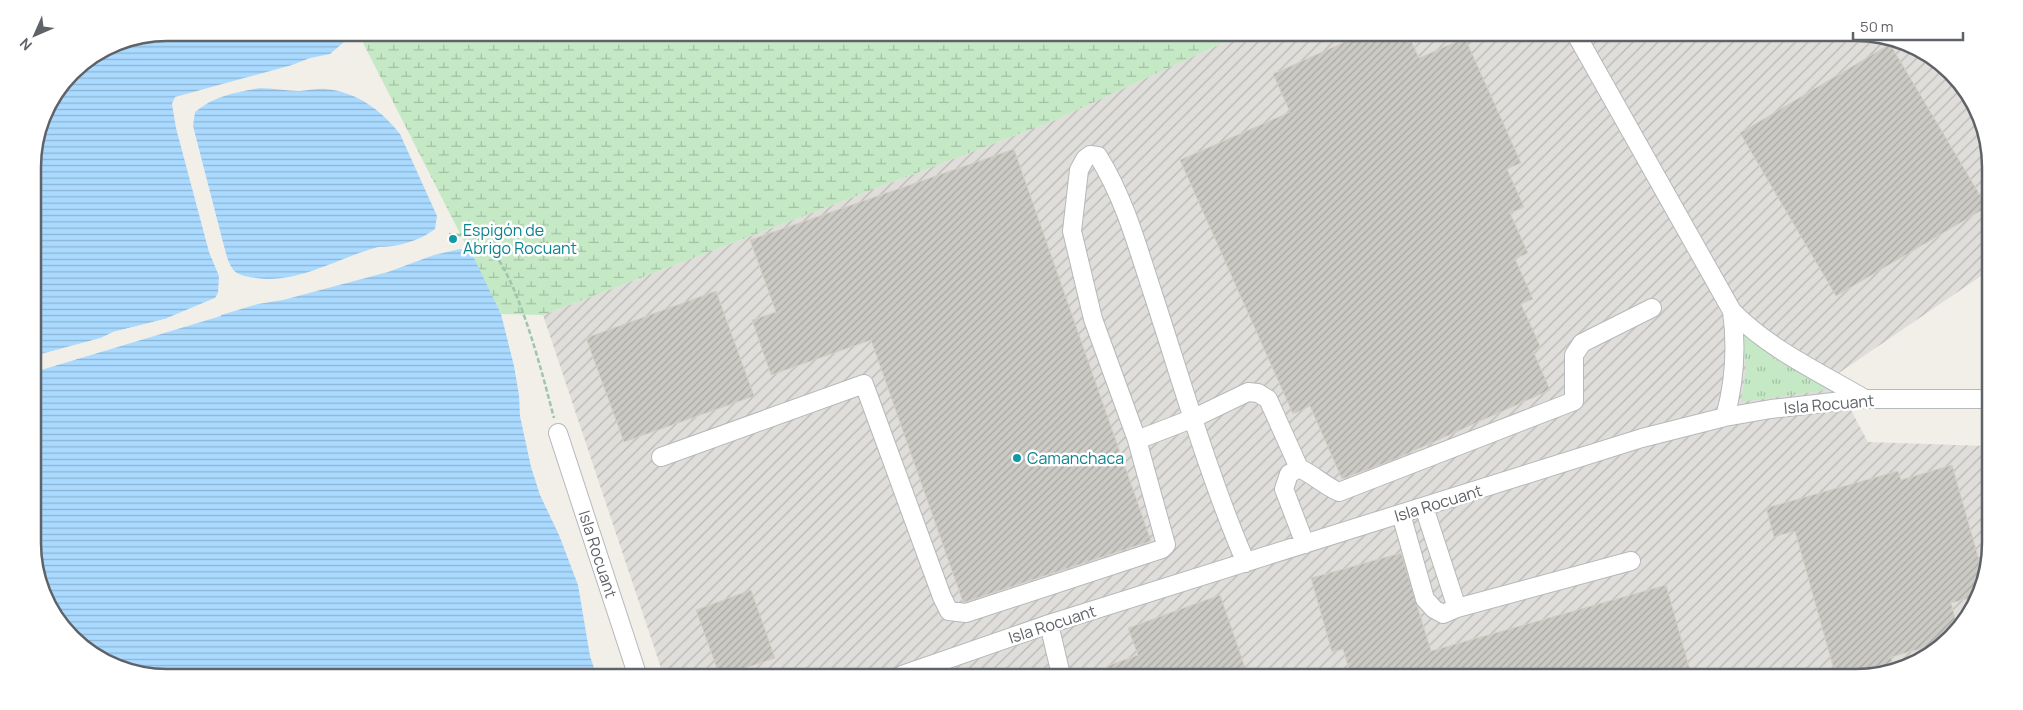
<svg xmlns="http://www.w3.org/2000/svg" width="2023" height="710" font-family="Manrope,sans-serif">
<defs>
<pattern id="industrial-furrows" width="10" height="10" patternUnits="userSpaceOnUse" patternTransform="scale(1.25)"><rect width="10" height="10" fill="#e0deda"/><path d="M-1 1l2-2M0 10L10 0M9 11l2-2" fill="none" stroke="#b9b8b5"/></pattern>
<pattern id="grass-tufts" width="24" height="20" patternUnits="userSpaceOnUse" patternTransform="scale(1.25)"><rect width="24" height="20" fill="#c5e8c5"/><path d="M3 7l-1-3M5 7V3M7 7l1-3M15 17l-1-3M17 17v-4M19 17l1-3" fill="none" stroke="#a3c0a4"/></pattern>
<pattern id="wetland-marsh" width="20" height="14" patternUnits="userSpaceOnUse" patternTransform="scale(1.25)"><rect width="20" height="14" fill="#c5e8c5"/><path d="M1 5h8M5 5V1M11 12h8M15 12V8" fill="none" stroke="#a3c0a4"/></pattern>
<pattern id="park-crowns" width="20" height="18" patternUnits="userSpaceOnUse" patternTransform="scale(1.25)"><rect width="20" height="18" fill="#c5e8c5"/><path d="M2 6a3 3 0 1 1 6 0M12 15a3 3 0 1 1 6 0" fill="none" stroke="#a3c0a4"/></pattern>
<pattern id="water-rules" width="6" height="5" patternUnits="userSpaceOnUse" patternTransform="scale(1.25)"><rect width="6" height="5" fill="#aadaff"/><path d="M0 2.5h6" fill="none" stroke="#8eb4d2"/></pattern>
<pattern id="building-hatch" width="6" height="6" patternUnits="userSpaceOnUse" patternTransform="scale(1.25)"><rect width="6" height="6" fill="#cccac5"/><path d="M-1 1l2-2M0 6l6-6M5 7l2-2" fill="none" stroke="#a9a8a4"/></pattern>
</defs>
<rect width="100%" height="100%" fill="#f1efe8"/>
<path fill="url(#industrial-furrows)" d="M1240 35 1891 37 1951 74 1988 141 1987 272 1833 377 1868 442 1986 446V578L1968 618 1938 650 1865 677 663 674 543 315 1053 121Z"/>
<path fill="url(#grass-tufts)" d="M1741 331 1776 360 1833 389 1741 402 1746 370Z"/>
<path fill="url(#wetland-marsh)" d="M358 33 1240 35 1053 121 543 315 501 314Z"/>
<path fill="url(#park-crowns)" d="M462 33H512L478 37Z"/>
<path fill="url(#water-rules)" d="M167 33H351V36L330 54 310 58 292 65 175 97 172 104 176 128 209 252 219 276 218 293 215 298 165 319 113 332 101 338 34 356 33 158 43 115 72 72 116 43Z
M260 88C273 88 286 91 299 91 308 91 317 88 326 89 357 92 381 110 400 134L437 216 435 229C419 241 398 247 378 247 337 258 299 284 256 278 250 277 242 276 237 273 230 269 227 257 225 250L193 126 195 112C214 96 236 92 260 88Z
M460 249 471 252 501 314 514 366 519 395 520 416 531 467 540 495 559 535 578 585 590 656 596 674 132 673 66 632 35 569 34 372 258 304 283 300 388 272 434 255Z"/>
<path fill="#f1efe8" d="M215 298 216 300 206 305 166 321 114 335 102 341 34 358V356L101 338 113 332 165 319Z
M221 313V316L34 372V369Z"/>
<path fill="url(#building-hatch)" stroke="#d6d1c6" d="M1358 36H1409L1419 58 1465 38 1521 163 1507 169 1524 207 1510 213 1528 253 1515 259 1533 299 1521 304 1541 348 1533 351 1550 390 1393 460 1342 479 1310 406 1293 414 1180 160 1290 112 1273 74Z
M1890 44 1987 207 1836 296 1740 133Z
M1014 149 1151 541 965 602H963L871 340 771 375 752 320 776 312 750 240Z
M716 291 754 396 624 442 586 338Z
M1952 465 1985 581 1978 596 1951 603 1958 629 1945 642 1891 657 1893 667 1865 677H1836L1795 531 1774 537 1766 508 1898 471 1901 480Z
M1401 553 1431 651 1666 585 1692 677 1351 676 1343 649 1332 652 1311 578Z
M751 590 775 658 728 674H719L696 610Z
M1220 595 1248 676 1111 675 1107 666 1138 655 1128 628Z"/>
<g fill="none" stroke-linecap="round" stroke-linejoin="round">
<defs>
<path id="minor" d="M1577 36 1732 311C1769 349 1819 372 1865 399
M1725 417C1735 381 1737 348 1732 311
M558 433 637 674
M1137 440 1194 418 1248 392 1258 393 1268 399 1299 468
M661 457 864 384 942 597 949 611 966 613 1162 549 1166 545 1137 440 1093 319 1072 231 1079 170 1085 159 1090 155 1098 156C1125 199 1138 249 1154 297 1183 386 1209 477 1246 563
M1424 507 1457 608
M1401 514 1425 599 1434 609 1443 614 1457 608 1631 561
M1305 544 1284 489 1289 474 1299 468C1314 475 1325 486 1339 492L1574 401V355L1582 343 1652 308
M1049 624 1061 675
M902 675 1049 624 1642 438 1725 417 1771 409 1842 401 1865 399H1987"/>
</defs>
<use href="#minor" stroke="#b5b8bc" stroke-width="20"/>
<path stroke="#9cc7a9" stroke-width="2.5" stroke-dasharray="5 2.5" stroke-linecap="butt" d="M449 234C457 235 468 235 476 238 513 250 544 381 554 418"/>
<use href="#minor" stroke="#fff" stroke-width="18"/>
</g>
<g fill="#0f9aa8" stroke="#fff" stroke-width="2">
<circle cx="453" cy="239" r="5"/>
<circle cx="1017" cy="458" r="5"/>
</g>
<g text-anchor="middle" stroke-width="5" stroke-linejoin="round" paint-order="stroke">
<g font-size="16" fill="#0d838f" stroke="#fff" text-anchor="start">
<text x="463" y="236">Espigón de<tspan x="463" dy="18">Abrigo Rocuant</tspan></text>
<text x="1027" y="464">Camanchaca</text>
</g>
<g font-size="16" fill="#5f6368" stroke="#fff">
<text transform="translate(1829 404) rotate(-5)" y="6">Isla Rocuant</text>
<text transform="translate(1438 503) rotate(-17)" y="6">Isla Rocuant</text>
<text transform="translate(598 554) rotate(72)" y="6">Isla Rocuant</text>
<text transform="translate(1052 624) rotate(-18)" y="6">Isla Rocuant</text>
</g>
</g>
<path d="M0 0H2023V710H0ZM167 41H1856A126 126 0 0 1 1982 167V543A126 126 0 0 1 1856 669H167A126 126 0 0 1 41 543V167A126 126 0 0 1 167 41Z" fill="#fff" fill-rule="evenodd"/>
<path fill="none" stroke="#5f6368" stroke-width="2.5" d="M167 41H1856A126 126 0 0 1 1982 167V543A126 126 0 0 1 1856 669H167A126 126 0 0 1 41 543V167A126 126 0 0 1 167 41Z"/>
<g transform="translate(35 35) rotate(225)" stroke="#ffffff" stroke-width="4" paint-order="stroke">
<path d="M0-4L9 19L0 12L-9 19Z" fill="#5f6368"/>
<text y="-8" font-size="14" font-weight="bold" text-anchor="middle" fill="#5f6368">N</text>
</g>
<path d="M1853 32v8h110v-8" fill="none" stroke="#5f6368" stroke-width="2.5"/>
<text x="1860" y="32" font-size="15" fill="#5f6368" stroke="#ffffff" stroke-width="4" paint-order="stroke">50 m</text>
</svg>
